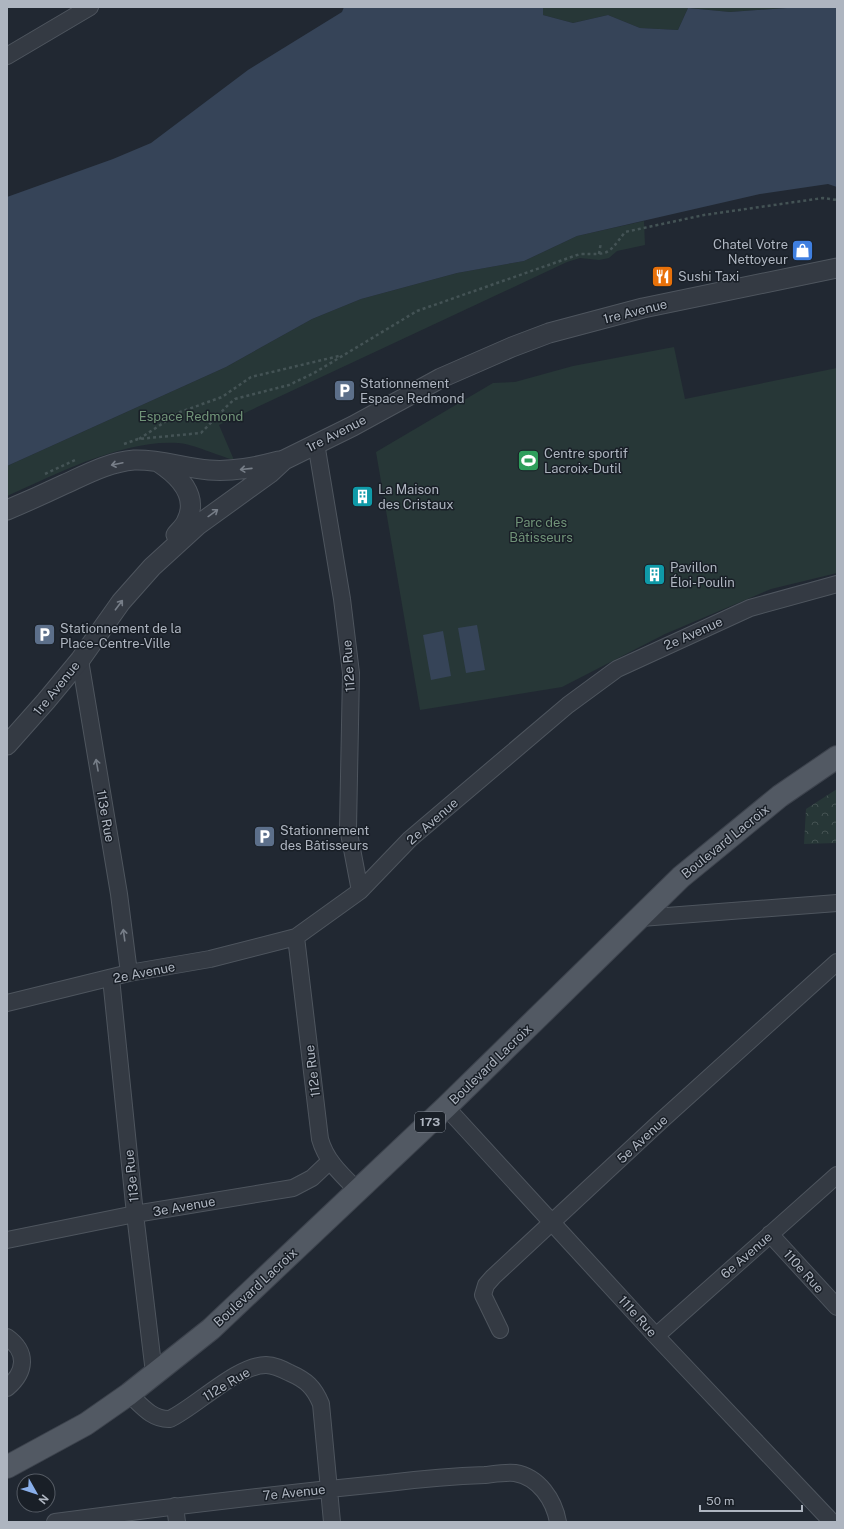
<svg xmlns="http://www.w3.org/2000/svg" width="844" height="1529" font-family="'Public Sans',sans-serif">
<defs>
<pattern id="forest-crowns" width="20" height="18" patternUnits="userSpaceOnUse"><rect width="20" height="18" fill="#273737"/><path d="M2 6a3 3 0 1 1 6 0M12 15a3 3 0 1 1 6 0" fill="none" stroke="#445252"/></pattern>
</defs>
<rect width="100%" height="100%" fill="#212832"/>
<path fill="url(#forest-crowns)" d="M837 789V843L804 844 806 809Z"/>
<path fill="#273737" d="M543 7H801L730 12 688 8 678 30 640 28 608 15 573 23 543 15Z
M644 221 645 245 617 251 609 258 599 260 580 258 567 262 219 425 234 460C219 456 193 444 178 443 124 439 56 474 7 496V466L226 367 312 319 361 299 457 273 524 261 577 236Z
M674 347 685 399 837 368V573L771 589 665 634 562 687 420 710 376 452 493 383 515 382 573 366Z"/>
<path fill="#364458" d="M344 7H543V15L573 23 608 15 640 28 678 30 688 8 730 12 801 7H837V187L828 184 760 194 577 236 524 261 457 273 361 299 312 319 226 367 7 466V197L113 159 151 143 248 70 342 12Z
M477 625 485 670 466 673 458 628Z
M443 631 451 676 431 680 423 635Z"/>
<g fill="none" stroke-linecap="round" stroke-linejoin="round">
<defs>
<path id="minor" d="M7 56 90 7
M316 443 342 599 351 673 348 828 360 891
M80 660 119 894 129 973
M641 918 837 903
M296 937 320 1139C326 1161 342 1175 358 1191
M111 978 135 1214 154 1373
M7 1003 129 973 210 959 296 937 360 891 410 839 568 705 617 669 750 608 837 584
M446 1107 656 1336 832 1522
M770 1234 837 1307
M7 1240 135 1214 293 1188 312 1178 330 1161
M500 1330 483 1295 486 1285 493 1277 663 1119 837 962
M656 1336 837 1175
M7 1337C28 1352 26 1372 7 1388
M129 1394C141 1405 152 1420 170 1419 197 1406 237 1365 266 1365 274 1365 282 1369 290 1373 306 1380 314 1387 321 1404L332 1522
M175 1506 177 1522
M55 1522C166 1507 277 1494 388 1483 420 1479 452 1476 485 1475 494 1474 506 1472 515 1473 539 1477 554 1500 558 1522"/>
<path id="tertiary" d="M158 462C178 475 199 495 187 520 185 526 179 531 176 535
M7 510C26 502 46 493 65 484 87 474 109 462 134 460 160 459 184 468 209 470 233 472 256 467 279 461
M7 745 46 701 80 660 121 602 152 567 198 525 270 473 284 460 353 426 441 378 512 347 549 333 643 308 837 268"/>
<path id="primary" d="M7 1467 86 1424 129 1394 211 1329 446 1107 681 877 780 796 837 757"/>
</defs>
<use href="#minor" stroke="#4e555e" stroke-width="18"/>
<use href="#tertiary" stroke="#4e555e" stroke-width="21"/>
<use href="#primary" stroke="#3d434d" stroke-width="24"/>
<path stroke="#445355" stroke-width="2.5" stroke-dasharray="3 3" stroke-linecap="butt" d="M599 254 601 242
M139 439 180 412 222 397 251 377 339 356
M124 444 138 439 201 433 229 404 235 399 289 385 314 373 417 311 580 254C609 254 607 256 625 232L704 215 823 198 837 200
M45 474 75 460"/>
<use href="#minor" stroke="#343a43" stroke-width="16"/>
<use href="#tertiary" stroke="#343a43" stroke-width="19"/>
<use href="#primary" stroke="#525963" stroke-width="22"/>
</g>
<defs><path id="oneway-shaft" d="M-6 0H5M1.5-3L5.5 0L1.5 3" fill="none" stroke-width="1.6" stroke-linecap="round" stroke-linejoin="round"/></defs>
<g stroke="#777e88">
<use href="#oneway-shaft" transform="translate(117 464) rotate(168)"/>
<use href="#oneway-shaft" transform="translate(246 469) rotate(174)"/>
<use href="#oneway-shaft" transform="translate(213 513) rotate(-36)"/>
<use href="#oneway-shaft" transform="translate(119 605) rotate(-53)"/>
<use href="#oneway-shaft" transform="translate(97 765) rotate(-100)"/>
<use href="#oneway-shaft" transform="translate(124 935) rotate(-98)"/>
</g>
<defs>
<symbol id="shop-square" viewBox="-11 -11 22 22"><rect x="-9" y="-9" width="18" height="18" rx="4" fill="#3f7fe0" stroke="#191f27"/><path d="M-5-2.5h2.3a2.7 3.5 0 0 1 5.4 0H5L5.5 6h-11ZM-1.5-2.5h3a1.5 2.3 0 0 0-3 0Z" fill="#fff"/></symbol>
<symbol id="restaurant-square" viewBox="-11 -11 22 22"><rect x="-9" y="-9" width="18" height="18" rx="4" fill="#e8710a" stroke="#191f27"/><path d="M-5-6h1v4h1v-4h1v4h1v-4h1v5L-1.5 .5V6h-2V.5L-5-1ZM5-6V6H3V1.5H1.5Q1.5-4 5-6Z" fill="#fff"/></symbol>
<symbol id="parking-square" viewBox="-11 -11 22 22"><rect x="-9" y="-9" width="18" height="18" rx="4" fill="#5c6f8a" stroke="#191f27"/><path d="M-3.5-5.5H1a3.5 3.5 0 0 1 0 7H-1V5.5H-3.5ZM-1-3.4V-.6H.8a1.4 1.4 0 0 0 0-2.8Z" fill="#fff"/></symbol>
<symbol id="stadium-square" viewBox="-11 -11 22 22"><rect x="-9" y="-9" width="18" height="18" rx="4" fill="#2e9e5b" stroke="#191f27"/><path d="M0-5a6.5 5 0 1 0 0 10a6.5 5 0 1 0 0-10ZM-3.5-1.8h7v3.6h-7Z" fill="#fff"/></symbol>
<symbol id="building-square" viewBox="-11 -11 22 22"><rect x="-9" y="-9" width="18" height="18" rx="4" fill="#0f9aa8" stroke="#191f27"/><path d="M-4-6H4V6H1V3H-1V6H-4ZM-2.5-4.3h1.7v1.8h-1.7ZM.8-4.3h1.7v1.8H.8ZM-2.5-1h1.7V.8h-1.7ZM.8-1h1.7V.8H.8Z" fill="#fff"/></symbol>
</defs>
<g fill-rule="evenodd">
<use href="#shop-square" x="790" y="238" width="25" height="25"/>
<use href="#restaurant-square" x="650" y="264" width="25" height="25"/>
<use href="#parking-square" x="332" y="378" width="25" height="25"/>
<use href="#stadium-square" x="516" y="448" width="25" height="25"/>
<use href="#building-square" x="350" y="484" width="25" height="25"/>
<use href="#building-square" x="642" y="562" width="25" height="25"/>
<use href="#parking-square" x="32" y="622" width="25" height="25"/>
<use href="#parking-square" x="252" y="824" width="25" height="25"/>
</g>
<g text-anchor="middle" stroke-width="3" stroke-linejoin="round" paint-order="stroke">
<rect fill="#191f27" stroke="#818892" stroke-width="1" x="415" y="1112" width="30" height="20" rx="3"/>
<g font-size="12" font-weight="bold" fill="#aeb5c0">
<text x="430" y="1126">173</text>
</g>
<g font-size="13" fill="#aeb5c0" stroke="#191f27" text-anchor="start">
<text x="788" y="249" text-anchor="end">Chatel Votre<tspan x="788" dy="15">Nettoyeur</tspan></text>
<text x="678" y="281">Sushi Taxi</text>
<text x="360" y="388">Stationnement<tspan x="360" dy="15">Espace Redmond</tspan></text>
<text x="544" y="458">Centre sportif<tspan x="544" dy="15">Lacroix-Dutil</tspan></text>
<text x="378" y="494">La Maison<tspan x="378" dy="15">des Cristaux</tspan></text>
<text x="670" y="572">Pavillon<tspan x="670" dy="15">Éloi-Poulin</tspan></text>
<text x="60" y="633">Stationnement de la<tspan x="60" dy="15">Place-Centre-Ville</tspan></text>
<text x="280" y="835">Stationnement<tspan x="280" dy="15">des Bâtisseurs</tspan></text>
</g>
<g font-size="13" fill="#aeb5c0" stroke="#191f27">
<text transform="translate(635 311) rotate(-14)" y="5">1re Avenue</text>
<text transform="translate(336 433) rotate(-27)" y="5">1re Avenue</text>
<text transform="translate(693 633) rotate(-24)" y="5">2e Avenue</text>
<text transform="translate(348 666) rotate(-94)" y="5">112e Rue</text>
<text transform="translate(56 688) rotate(-51)" y="5">1re Avenue</text>
<text transform="translate(106 816) rotate(80)" y="5">113e Rue</text>
<text transform="translate(432 821) rotate(-41)" y="5">2e Avenue</text>
<text transform="translate(725 841) rotate(-39)" y="5">Boulevard Lacroix</text>
<text transform="translate(144 972) rotate(-11)" y="5">2e Avenue</text>
<text transform="translate(490 1064) rotate(-44)" y="5">Boulevard Lacroix</text>
<text transform="translate(312 1071) rotate(-97)" y="5">112e Rue</text>
<text transform="translate(642 1139) rotate(-43)" y="5">5e Avenue</text>
<text transform="translate(131 1176) rotate(-96)" y="5">113e Rue</text>
<text transform="translate(184 1206) rotate(-10)" y="5">3e Avenue</text>
<text transform="translate(746 1255) rotate(-41)" y="5">6e Avenue</text>
<text transform="translate(804 1271) rotate(48)" y="5">110e Rue</text>
<text transform="translate(255 1287) rotate(-43)" y="5">Boulevard Lacroix</text>
<text transform="translate(638 1316) rotate(48)" y="5">111e Rue</text>
<text transform="translate(226 1384) rotate(-31)" y="5">112e Rue</text>
<text transform="translate(294 1492) rotate(-6)" y="5">7e Avenue</text>
</g>
<g font-size="13" fill="#709378" stroke="#191f27">
<text x="191" y="421">Espace Redmond</text>
<text x="541" y="527">Parc des<tspan x="541" dy="15">Bâtisseurs</tspan></text>
</g>
</g>
<rect width="844" height="1529" fill="none" stroke="#aeb5c0" stroke-width="16"/>
<g transform="translate(36 1493) rotate(129)"><circle r="19" fill="#191f27" stroke="#555b64"/>
<path d="M0-3L7 15L0 10L-7 15Z" fill="#89afea"/>
<text y="-6" font-size="11" font-weight="bold" text-anchor="middle" fill="#aeb5c0">N</text>
</g>
<path d="M700 1505v6h102v-6" fill="none" stroke="#aeb5c0" stroke-width="2"/>
<text x="706" y="1505" font-size="12" fill="#aeb5c0" stroke="#191f27" stroke-width="3" paint-order="stroke">50 m</text>
</svg>
